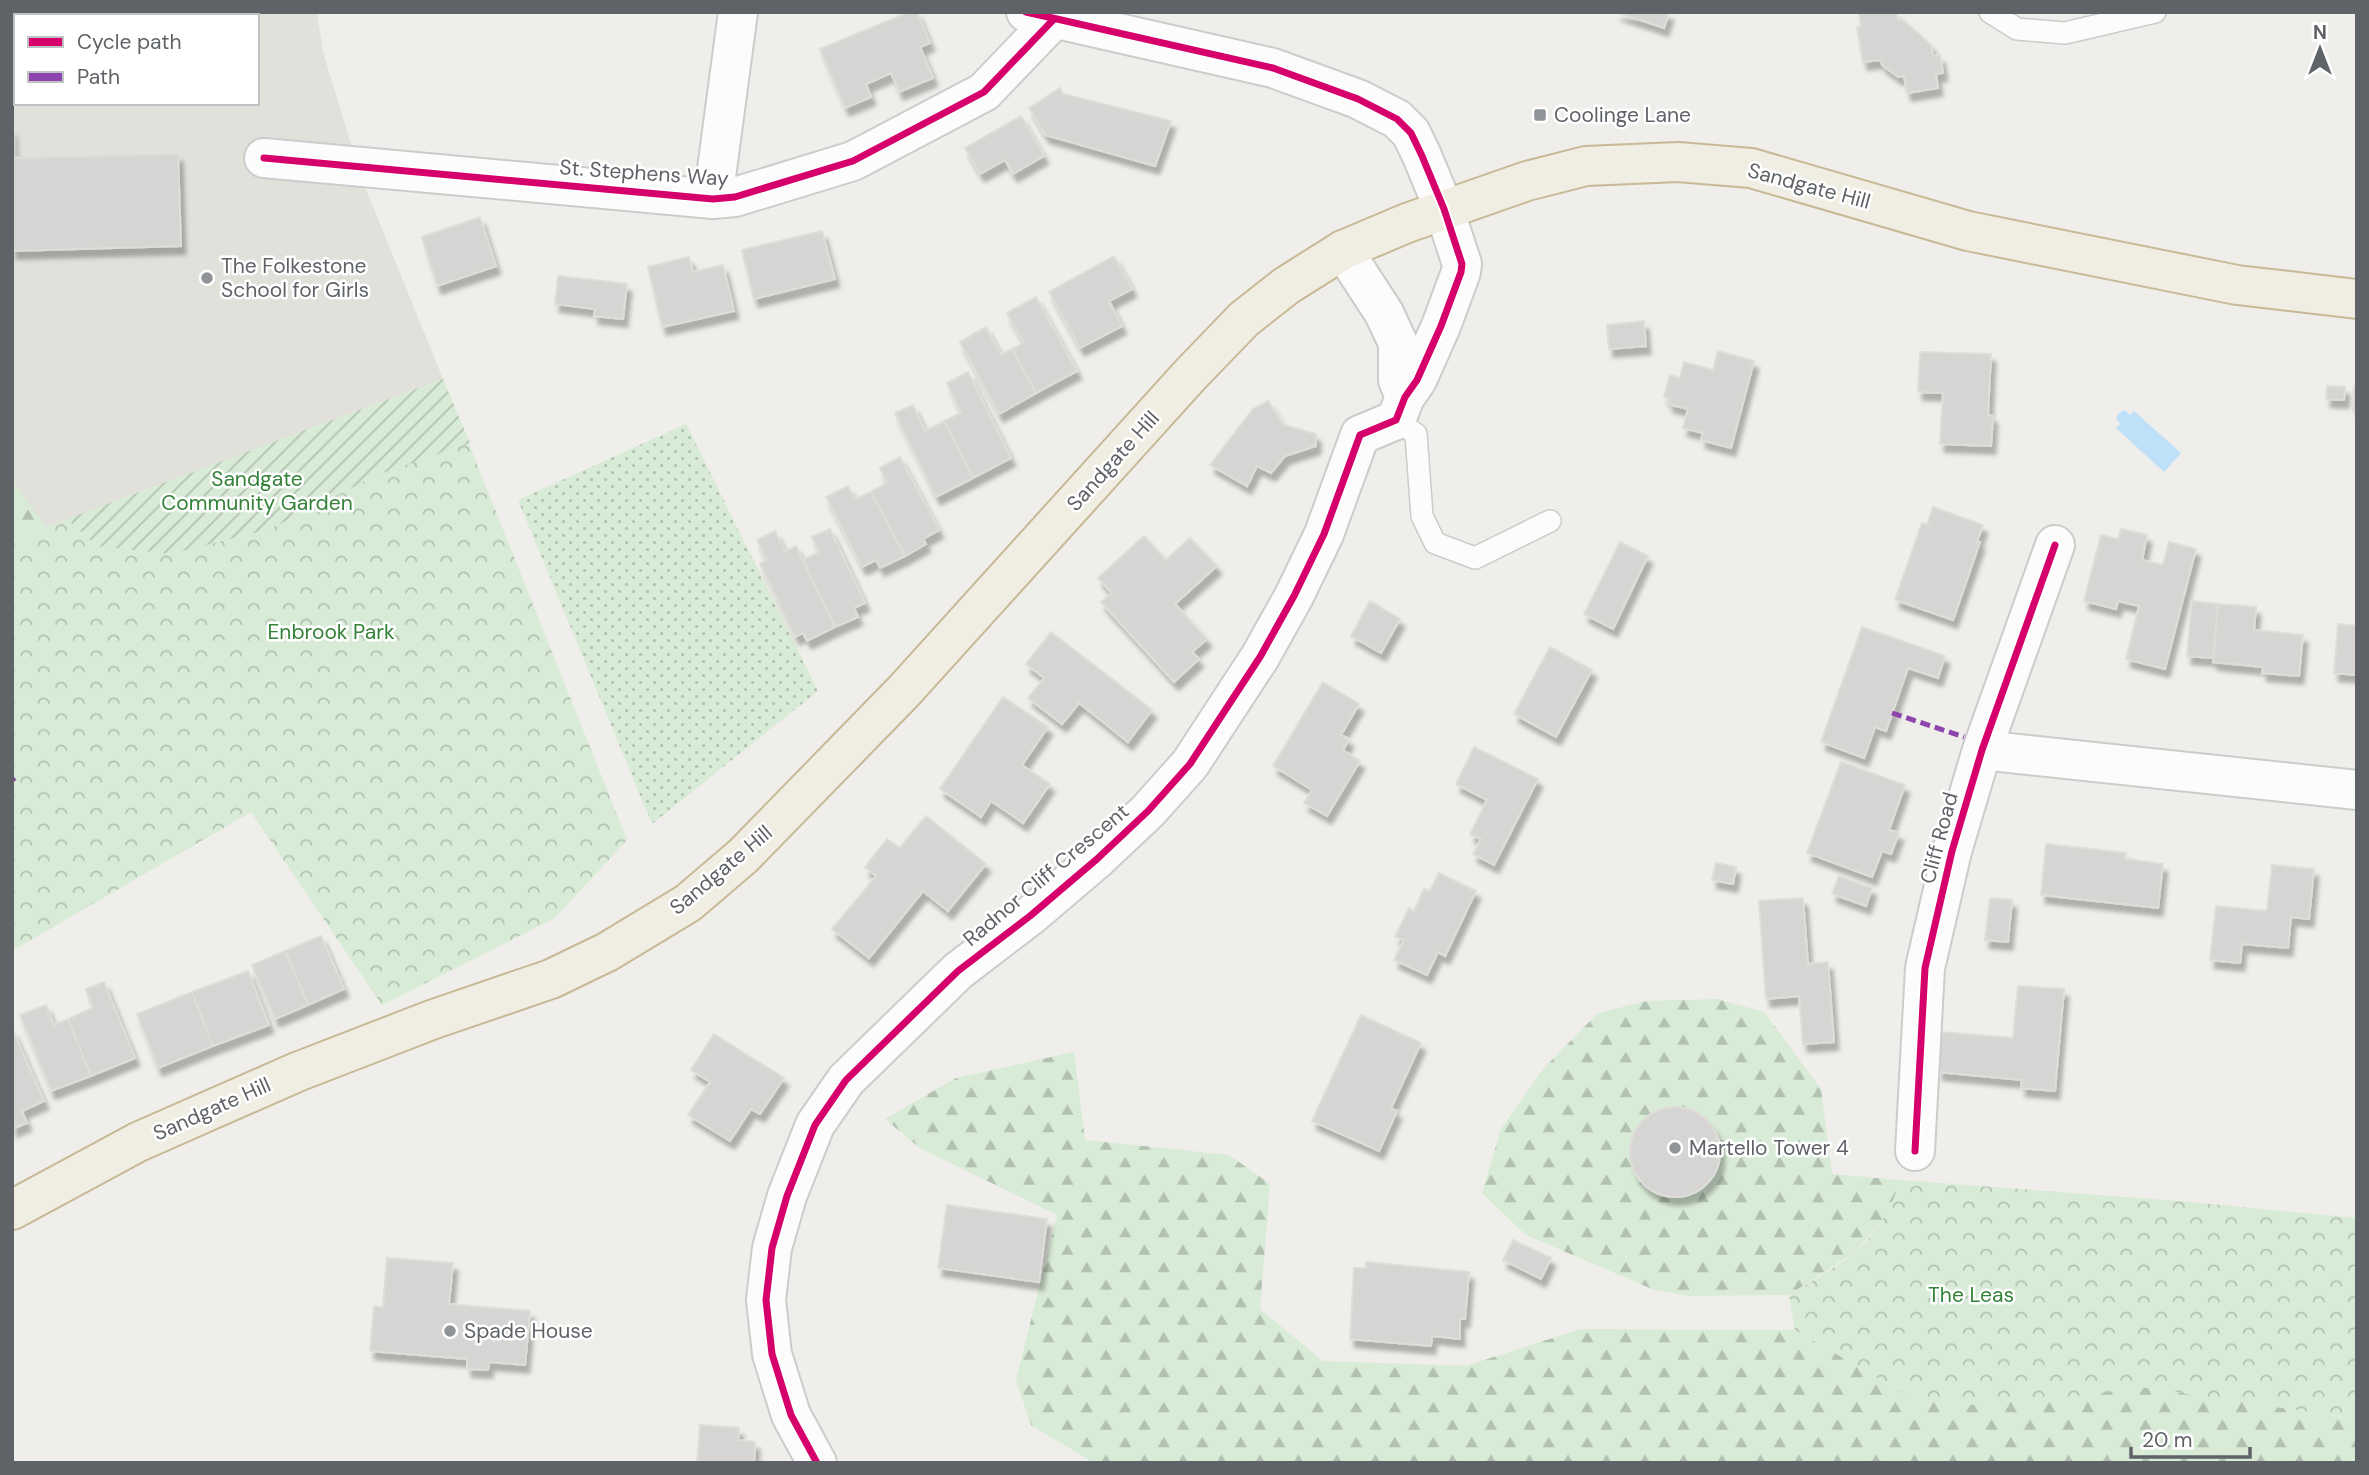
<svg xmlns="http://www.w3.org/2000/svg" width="2369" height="1475" font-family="'DM Sans',sans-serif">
<defs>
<pattern id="grass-dots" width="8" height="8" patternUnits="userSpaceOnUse" patternTransform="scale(1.75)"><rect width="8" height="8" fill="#d8ebd6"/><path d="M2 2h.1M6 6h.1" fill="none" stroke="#b2c2b1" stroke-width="1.8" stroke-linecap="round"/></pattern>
<pattern id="forest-firs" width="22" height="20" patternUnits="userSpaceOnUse" patternTransform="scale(1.75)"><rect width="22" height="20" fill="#d8ebd6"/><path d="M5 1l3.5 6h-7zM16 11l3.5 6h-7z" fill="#b2c2b1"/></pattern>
<pattern id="park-crowns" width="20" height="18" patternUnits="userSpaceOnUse" patternTransform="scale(1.75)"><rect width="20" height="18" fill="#d8ebd6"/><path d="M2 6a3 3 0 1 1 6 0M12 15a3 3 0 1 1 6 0" fill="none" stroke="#b2c2b1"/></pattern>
<pattern id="garden-furrows" width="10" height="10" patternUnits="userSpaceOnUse" patternTransform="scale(1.75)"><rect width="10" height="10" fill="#d8ebd6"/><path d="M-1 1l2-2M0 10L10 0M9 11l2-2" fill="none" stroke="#b2c2b1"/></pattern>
<filter id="shadow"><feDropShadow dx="4.5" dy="8" stdDeviation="2" flood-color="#0004"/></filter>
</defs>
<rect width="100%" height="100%" fill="#efeeea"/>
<path fill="#e2e0da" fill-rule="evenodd" d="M12 12H317L323 52 361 177 443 379 12 540ZM16 16H257V103H16Z"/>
<path fill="url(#grass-dots)" d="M686 424 818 691 652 824 518 500Z"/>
<path fill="url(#forest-firs)" d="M12 480 64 552 12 571Z
M1717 999 1764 1012 1821 1089 1832 1174 1900 1180 1897 1194 1887 1215 1855 1252 1789 1295 1688 1296 1652 1289 1526 1235 1482 1193 1501 1129 1544 1068 1598 1013 1647 1001Z
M1074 1052 1085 1140 1229 1155 1270 1184 1260 1309 1323 1361 1466 1366 1580 1329 1795 1330 1902 1392 1938 1403 2071 1397 2141 1387 2357 1419V1463H1094L1031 1425 1016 1380 1057 1215 920 1148 885 1119 956 1078Z"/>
<path fill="url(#park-crowns)" d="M443 379 627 840 555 918 382 1005 251 812 12 951V540Z
M1900 1180 2179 1201 2357 1218V1419L2141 1387 2071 1397 1975 1405 1938 1403 1902 1392 1795 1330 1789 1295C1810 1282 1834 1269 1854 1253 1874 1237 1894 1205 1900 1180Z"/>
<path fill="url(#garden-furrows)" d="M443 379 470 443 377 475 270 529 171 554 97 546 67 519Z"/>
<path fill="#bfe0f9" d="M2125 410 2130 415 2134 411 2181 453 2164 472 2116 428 2120 424 2116 418 2119 413Z"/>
<path fill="#d6d5d3" stroke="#deddd9" stroke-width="2" filter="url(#shadow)" d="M909 12H917L930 43 920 47 933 78 899 92 891 73 866 84 871 97 845 108 820 49Z
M1616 12H1669L1664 28Z
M1859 12H1897L1898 20 1902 19 1931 45 1933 56 1940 55 1943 73 1936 74 1938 88 1907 93 1904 76 1898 77 1882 65 1881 60 1863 62 1857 27H1861Z
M1060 88 1063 94 1171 121 1155 166 1045 135 1029 108Z
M1021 116 1044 156 1013 174 1005 160 980 174 965 148Z
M12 127 13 158 178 154 181 246 12 251Z
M480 217 496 266 437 286 422 237Z
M822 231 835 279 754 299 742 250Z
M1114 256 1132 289 1109 301 1122 326 1080 348 1049 292Z
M689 257 693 272 723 265 734 311 662 327 648 267Z
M558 276 627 284 623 319 594 316 595 309 555 304Z
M1036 297 1077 371 1036 393 1012 349 1024 343 1007 313Z
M1644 321 1646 346 1609 349 1607 325Z
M986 327 1001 355 1012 349 1036 393 999 414 960 342Z
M1718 351 1754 361 1731 448 1701 440 1703 433 1683 428 1688 409 1668 404 1670 399 1664 397 1670 375 1680 378 1684 362 1713 370Z
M1920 352 1991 354 1988 415 1993 416 1991 446 1940 444 1943 393 1918 392Z
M968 372 1011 458 973 478 944 421 961 413 947 383Z
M2327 386 2345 387 2344 400 2326 399Z
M2354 386H2357V412L2353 411Z
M1268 401 1284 425 1316 434V446L1285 456 1271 473 1257 466 1247 486 1210 465 1253 409Z
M913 405 925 431 944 421 973 478 936 497 895 413Z
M900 457 939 530 923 539 926 544 905 556 871 492 887 483 880 468Z
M848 486 855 499 871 492 905 556 880 568 876 560 862 567 826 497Z
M1933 507 1983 525 1977 542H1980L1953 620 1895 600 1922 523 1927 525Z
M830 529 865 603 854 608 858 617 835 627 803 560 819 552 812 537Z
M2121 529 2147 535 2142 560 2163 565 2169 542 2196 549 2165 669 2126 659 2139 606 2118 601 2116 609 2084 601 2101 535 2118 539Z
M775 531 785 552 796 546 835 627 807 641 803 633 795 637 760 564 767 560 757 540Z
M1144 536 1166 560 1190 538 1217 566 1175 604 1207 639 1192 652 1199 659 1174 682 1101 602 1112 593 1098 578Z
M1620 542 1648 556 1613 629 1584 614Z
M1370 601 1400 619 1381 653 1351 636Z
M2192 601 2218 604 2213 658 2187 656Z
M2218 604 2256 607 2254 630 2303 635 2299 676 2262 673 2263 667 2213 662Z
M2338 624 2357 626V675L2334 673Z
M1862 627 1945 656 1938 678 1908 668 1886 731 1875 727 1864 758 1821 742Z
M1051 632 1152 710 1128 742 1079 703 1062 724 1028 698 1044 678 1026 664Z
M1550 647 1592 670 1556 737 1514 714Z
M1323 682 1359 704 1341 735 1349 739 1343 750 1360 761 1327 816 1304 803 1312 790 1273 766Z
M1003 697 1048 727 1022 765 1050 784 1023 823 991 801 981 817 940 789Z
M1474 747 1538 779 1494 865 1473 854 1481 839 1470 834 1487 800 1456 784Z
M1841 762 1905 785 1889 830 1899 833 1891 854 1882 851 1872 877 1807 853Z
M926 816 986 864 948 911 923 891 869 958 832 929 876 876 865 867 887 839 900 848Z
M2046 844 2126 853 2125 859 2163 864 2158 908 2041 895Z
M1716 863 1736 867 1733 884 1712 880Z
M2272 865 2314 869 2309 919 2291 917 2288 948 2242 944 2240 963 2210 960 2216 906 2267 911Z
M1439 873 1476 891 1445 956 1438 952 1427 975 1394 960 1404 940 1395 937 1409 908 1414 911 1424 889 1430 891Z
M1839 876 1872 888 1866 906 1832 894Z
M1803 898 1808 964 1828 962 1834 1042 1803 1044 1799 996 1766 999 1759 901Z
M1990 898 2012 900 2008 942 1985 940Z
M321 936 344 989 308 1005 285 951Z
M285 951 308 1005 275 1019 252 965Z
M248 971 269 1025 213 1046 192 992Z
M104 982 135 1058 91 1076 68 1019 93 1008 86 989Z
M2018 986 2064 989 2055 1091 2021 1088 2022 1080 1938 1072 1941 1032 2013 1038Z
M192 992 213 1046 158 1068 137 1014Z
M46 1005 54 1025 68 1019 91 1076 51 1091 20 1015Z
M1361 1015 1421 1043 1391 1108 1397 1111 1379 1151 1312 1121Z
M12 1029 44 1101 22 1111 27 1123 12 1129Z
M714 1034 784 1078 760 1114 751 1109 730 1141 688 1115 710 1082 691 1070Z
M1630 1152a45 45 0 1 1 90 0a45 45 0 1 1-90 0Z
M947 1205 1047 1219 1039 1282 938 1268Z
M1513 1240 1551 1258 1541 1279 1503 1260Z
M387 1258 453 1263 449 1304 530 1311 525 1365 489 1362 488 1370 467 1369V1359L370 1351 374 1306 383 1307Z
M1366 1262 1469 1272 1465 1319H1460V1339L1432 1336 1431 1346 1350 1339 1354 1268H1366Z
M700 1425 739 1428 738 1440 755 1442 754 1463H697Z"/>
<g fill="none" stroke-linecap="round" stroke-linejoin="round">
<defs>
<path id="lane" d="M1990 12 2017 29 2065 33 2155 12
M1396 420 1416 434 1422 516 1435 543 1475 558 1550 521"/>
<path id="street" d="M264 158 713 199 735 197 853 161 984 92 1053 20
M713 199 738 12
M1343 250 1384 313 1398 343V380L1405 397
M1982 750 2357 790
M1915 1151 1925 968 1952 851 1982 750 2055 545
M817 1463 791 1415 772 1354 766 1300 772 1248 787 1196 815 1125 846 1080 958 971 1030 916 1097 859 1148 811 1190 764 1260 657 1294 596 1324 534 1360 435 1396 420 1405 397 1417 380 1441 326 1461 272 1462 264 1444 209 1422 156 1411 133 1397 119 1358 99 1273 68 1026 12"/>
<path id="highway" d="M12 1210 138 1142 297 1072 434 1019 551 979 607 952 688 903 743 856 904 691 1190 375 1244 319 1286 286 1343 250 1407 223 1527 181 1586 166 1678 162 1751 168 1968 231 2237 285 2357 299"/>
</defs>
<use href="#lane" stroke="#cbcccc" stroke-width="24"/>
<use href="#street" stroke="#cbcccc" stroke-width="42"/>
<use href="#highway" stroke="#c8b996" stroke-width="42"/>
<use href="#lane" stroke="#fdfcfc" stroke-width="21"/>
<use href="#street" stroke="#fdfcfc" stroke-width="38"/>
<use href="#highway" stroke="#f0ede3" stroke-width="38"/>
<path stroke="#8e44ad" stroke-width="5" stroke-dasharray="10 5" stroke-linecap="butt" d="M1892 713 1964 737
M12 780 15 778"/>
<defs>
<path id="cycleway" d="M264 158 713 199 735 197 853 161 984 92 1053 20
M1915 1151 1925 968 1952 851 1982 750 2055 545
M817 1463 791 1415 772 1354 766 1300 772 1248 787 1196 815 1125 846 1080 958 971 1030 916 1097 859 1148 811 1190 764 1260 657 1294 596 1324 534 1360 435 1396 420 1405 397 1417 380 1441 326 1461 272 1462 264 1444 209 1422 156 1411 133 1397 119 1358 99 1273 68 1026 12"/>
</defs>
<use href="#cycleway" stroke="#fff" stroke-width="11"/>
<use href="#cycleway" stroke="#d6006c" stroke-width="7"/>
</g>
<g fill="#919496" stroke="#fff" stroke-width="2.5">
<rect x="1533" y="108" width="14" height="14" rx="3.5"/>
<circle cx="207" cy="278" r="7"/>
<circle cx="1675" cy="1148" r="7"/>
<circle cx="450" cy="1331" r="7"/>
</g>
<g text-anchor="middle" stroke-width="5" stroke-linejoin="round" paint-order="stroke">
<g font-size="21" fill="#5f6368" stroke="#fff" text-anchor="start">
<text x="1554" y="122">Coolinge Lane</text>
<text x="221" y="273">The Folkestone<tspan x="221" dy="24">School for Girls</tspan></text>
<text x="1689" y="1155">Martello Tower 4</text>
<text x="464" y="1338">Spade House</text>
</g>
<g font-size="21" fill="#5f6368" stroke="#fff">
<text transform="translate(644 173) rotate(4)" y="7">St. Stephens Way</text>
<text transform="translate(1809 186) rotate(15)" y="7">Sandgate Hill</text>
<text transform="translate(1113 461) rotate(-48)" y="7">Sandgate Hill</text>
<text transform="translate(1939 838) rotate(-75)" y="7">Cliff Road</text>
<text transform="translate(721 870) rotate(-40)" y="7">Sandgate Hill</text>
<text transform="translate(1046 875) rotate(-40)" y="7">Radnor Cliff Crescent</text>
<text transform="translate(212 1109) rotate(-24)" y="7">Sandgate Hill</text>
</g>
<g font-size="21" fill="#348238" stroke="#fff">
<text x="257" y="486">Sandgate<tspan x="257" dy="24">Community Garden</tspan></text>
<text x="331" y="639">Enbrook Park</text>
<text x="1971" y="1302">The Leas</text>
</g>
</g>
<rect width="2369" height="1475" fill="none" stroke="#5f6368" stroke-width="28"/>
<rect x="14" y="14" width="245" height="91" fill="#ffffff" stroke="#bfc1c3" stroke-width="2"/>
<rect x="28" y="37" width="35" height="10" fill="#d6006c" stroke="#bfc1c3" stroke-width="2"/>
<text x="77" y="49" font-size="21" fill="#5f6368">Cycle path</text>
<rect x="28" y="72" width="35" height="10" fill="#8e44ad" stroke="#bfc1c3" stroke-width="2"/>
<text x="77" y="84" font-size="21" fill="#5f6368">Path</text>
<g transform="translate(2320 49)" stroke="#ffffff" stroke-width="5" paint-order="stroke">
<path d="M0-5L12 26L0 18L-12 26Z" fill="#5f6368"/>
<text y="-10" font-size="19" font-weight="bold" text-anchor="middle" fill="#5f6368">N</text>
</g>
<path d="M2131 1447v10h119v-10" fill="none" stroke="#5f6368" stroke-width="3.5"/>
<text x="2142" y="1447" font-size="21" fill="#5f6368" stroke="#ffffff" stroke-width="5" paint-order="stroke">20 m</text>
</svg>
